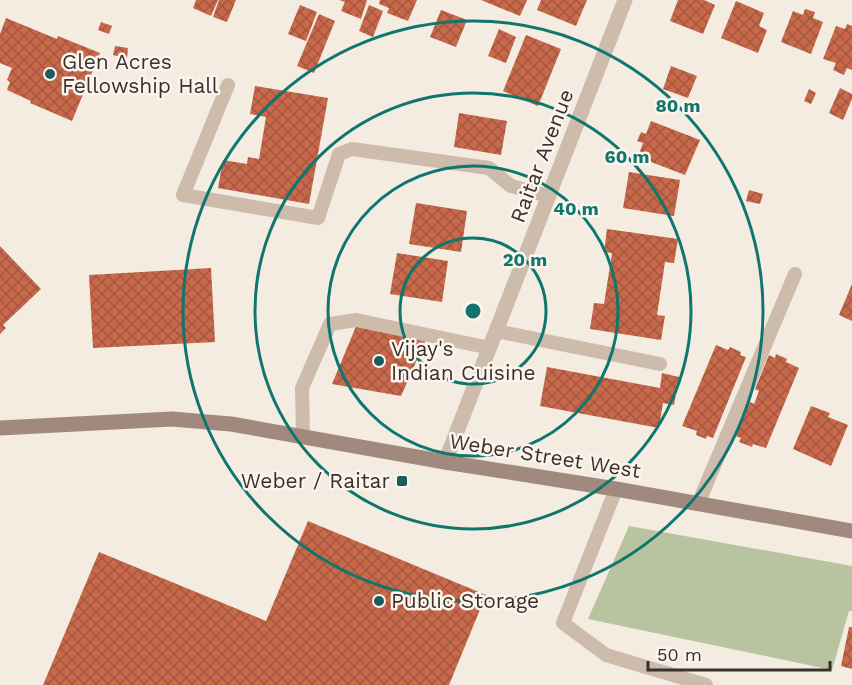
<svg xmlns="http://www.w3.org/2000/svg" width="852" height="685" font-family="'Work Sans',sans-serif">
<defs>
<pattern id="building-cross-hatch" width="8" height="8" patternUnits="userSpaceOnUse" patternTransform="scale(1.5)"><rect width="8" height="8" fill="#c8694b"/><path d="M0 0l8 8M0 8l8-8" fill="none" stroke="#a4573f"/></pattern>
</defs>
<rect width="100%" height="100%" fill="#f4ebe1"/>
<path fill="#b8c4a0" d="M629 526 852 566V611H849L832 670 588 619Z"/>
<path fill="url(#building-cross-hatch)" d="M196 0H218L211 16 193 8Z
M219 0H236L227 22 213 17Z
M339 0H367L361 19 341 11 345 2Z
M380 0H417L408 21 387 13 389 8 379 4Z
M481 0H527L520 16Z
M541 0H587L576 26 537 10Z
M678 0H704L715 5 703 34 670 21Z
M736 1 764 13 759 26 767 30 758 53 721 38Z
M300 5 317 12 306 41 288 34Z
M369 5 383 11 373 37 359 31Z
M805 9 815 12 813 18 823 22 811 54 781 42 793 11 803 15Z
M441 10 467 20 456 47 430 37Z
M319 14 335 21 314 73 297 66Z
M6 18 57 39 58 36 100 53 72 121 30 103 31 101 7 90 10 82 7 80 12 68 0 63V34Z
M101 22 112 26 109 34 98 30Z
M847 24 852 26V70L847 68 844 75 833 70 836 63 823 59 836 26 845 29Z
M499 29 516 37 506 63 488 56Z
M526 35 561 49 538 106 503 91Z
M115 46 128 48 127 58 113 55Z
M671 66 697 76 688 98 663 89Z
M255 86 328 98 309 204 218 188 223 160 247 164 248 157 259 159 266 117 250 114Z
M840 88 852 94V99L843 120 829 113Z
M809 89 816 93 811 104 804 101Z
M459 113 507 121 501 155 454 147Z
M651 121 700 140 685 175 638 157 643 143 637 141 641 132 646 134Z
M629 172 680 180 674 216 623 208Z
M749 190 763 194 760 204 746 201Z
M416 203 467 211 461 252 409 244Z
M607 229 678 239 674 263 665 262 657 315 665 316 661 340 590 329 594 303 604 304 612 253 604 252Z
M0 246 41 289 3 325 6 328 0 334Z
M397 253 448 261 442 302 390 294Z
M211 268 215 342 93 348 89 275Z
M852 284V321L839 315Z
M357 324 427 337 401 396 332 384Z
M716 345 728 350 730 347 741 352 740 355 746 357 713 438 707 436 706 439 696 435 697 431 682 426Z
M776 354 787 359 786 362 799 368 766 448 753 444 752 447 739 442 741 438 736 436 750 402 754 404 759 391 755 389 769 355 775 358Z
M547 367 660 388 662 373 679 377 674 405 663 403 659 428 540 406Z
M811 406 830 413 828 417 848 425 831 466 793 449Z
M308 521 486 595 449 685H43L99 552 266 621Z
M849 627H852V669L841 666Z"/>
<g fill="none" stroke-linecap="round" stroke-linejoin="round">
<path stroke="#cdbbac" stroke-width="14" d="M228 85 183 195 318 218 339 154 352 149 489 168 511 186 549 196
M496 331 660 364
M303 436 302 388 330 324 356 320 490 348
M616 489 563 623 606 655 706 685
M698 504 795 274"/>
<path stroke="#cdbbac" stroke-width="15" d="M445 462 625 0"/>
<path stroke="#a18a7d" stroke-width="15" d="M0 428 172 419 231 424 445 462 616 489 852 531"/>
</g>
<g fill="none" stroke="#0f766e" stroke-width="3">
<circle cx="473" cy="311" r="73"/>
<circle cx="473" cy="311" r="145"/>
<circle cx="473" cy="311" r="218"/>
<circle cx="473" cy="311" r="290"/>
</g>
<g fill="#1f5a5e" stroke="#fbf5ee" stroke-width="2">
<circle cx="50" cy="74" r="6"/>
<circle cx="379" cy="361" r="6"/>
<rect x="396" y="475" width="12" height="12" rx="3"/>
<circle cx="379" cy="601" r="6"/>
</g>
<g text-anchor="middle" stroke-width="5" stroke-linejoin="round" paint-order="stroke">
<g font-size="21" fill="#3b302b" stroke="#fbf5ee" text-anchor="start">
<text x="62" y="69">Glen Acres<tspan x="62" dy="24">Fellowship Hall</tspan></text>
<text x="391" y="356">Vijay's<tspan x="391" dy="24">Indian Cuisine</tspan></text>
<text x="390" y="488" text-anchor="end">Weber / Raitar</text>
<text x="391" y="608">Public Storage</text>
</g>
<g font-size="21" fill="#3b302b" stroke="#fbf5ee">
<text transform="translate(542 156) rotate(-69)" y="7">Raitar Avenue</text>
<text transform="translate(545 456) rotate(9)" y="7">Weber Street West</text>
</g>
</g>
<circle cx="473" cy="311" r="9" fill="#0f766e" stroke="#fbf5ee" stroke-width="3"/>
<g font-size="18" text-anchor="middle" font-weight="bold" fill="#0f766e" stroke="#fbf5ee" stroke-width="5" stroke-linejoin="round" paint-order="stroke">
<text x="678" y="112">80 m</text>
<text x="627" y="163">60 m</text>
<text x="576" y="215">40 m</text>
<text x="525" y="266">20 m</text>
</g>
<path d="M648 661v9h182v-9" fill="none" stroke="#3b302b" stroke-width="3"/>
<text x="657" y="661" font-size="18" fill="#3b302b" stroke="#fbf5ee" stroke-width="4.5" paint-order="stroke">50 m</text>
</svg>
